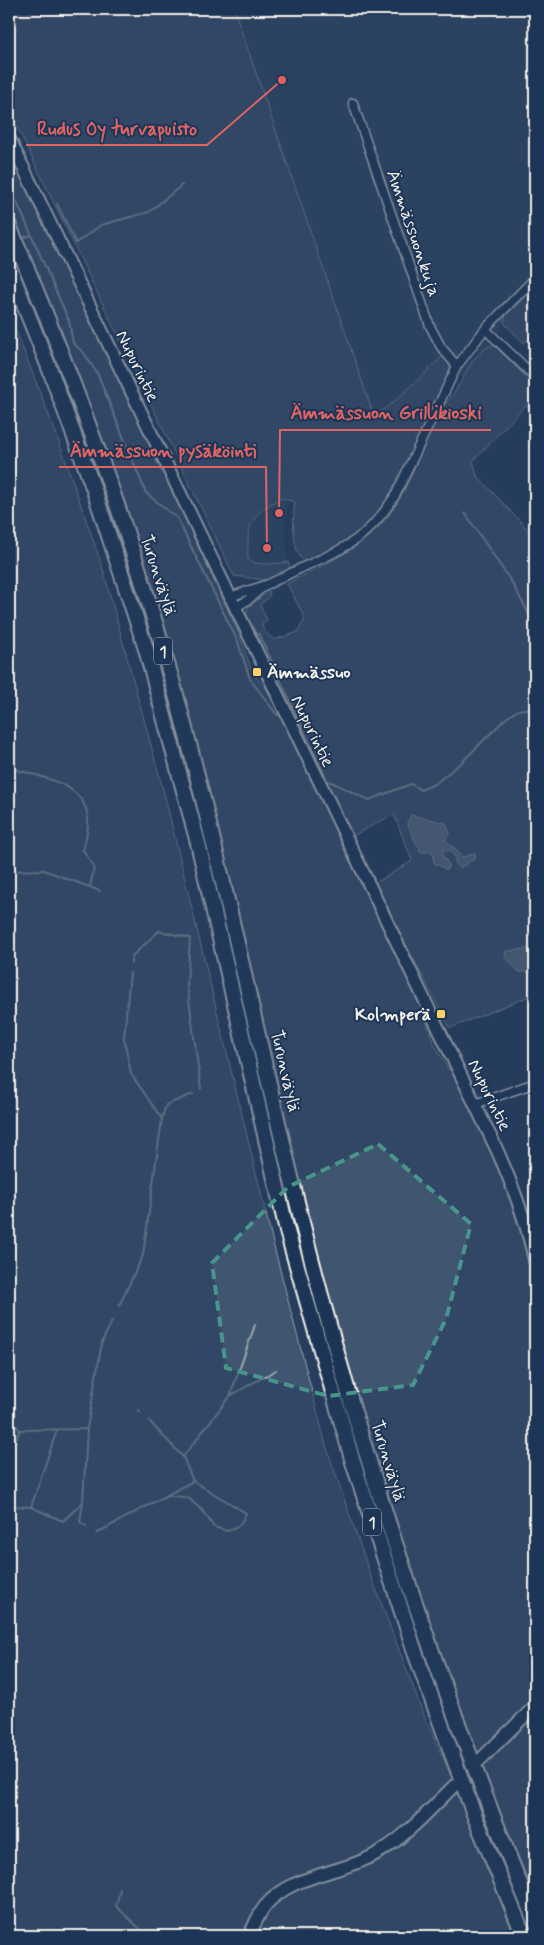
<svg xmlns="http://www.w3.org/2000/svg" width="544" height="1945" font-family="Mynerve,sans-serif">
<rect width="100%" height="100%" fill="#263d5d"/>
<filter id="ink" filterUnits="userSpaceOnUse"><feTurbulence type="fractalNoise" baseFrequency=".02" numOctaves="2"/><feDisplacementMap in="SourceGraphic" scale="10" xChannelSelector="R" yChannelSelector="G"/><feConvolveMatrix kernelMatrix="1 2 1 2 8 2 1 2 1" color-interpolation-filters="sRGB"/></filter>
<g filter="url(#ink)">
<path fill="#334966" d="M234 9H535V287L506 315 495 346H489L481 350 472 359 463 379 450 369 448 362 443 356 395 401 374 416Z
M282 498 288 501 285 524 288 562 252 563 248 559 247 536 252 520 264 507Z
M535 1656V1694L525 1669Z"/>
<path fill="#40546f" stroke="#9aa2ac" d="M21 9H234L374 416 395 401 443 356 448 362 450 369C429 415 397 505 356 535 341 546 322 553 305 561 291 556 293 515 295 502L282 498C249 514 247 524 248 559 257 567 277 563 288 562L290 566 288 570 266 580 234 576 9 110V13Z
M9 150 162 468 240 637 253 674 267 689 314 781 416 991 433 1042 449 1070 452 1071C490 1141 526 1217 535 1297V1656L526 1669 535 1697 478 1757 445 1668 386 1492 345 1357 305 1208 228 872 185 704 45 297 9 210Z
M535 287V334L524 343 504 323 506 315Z
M9 313 57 436 103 569 164 793 273 1243 327 1449 369 1571 426 1721 453 1780 391 1840 345 1863 302 1874 280 1885 259 1903 243 1936H9Z
M489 346H495L535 386V406L533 411 526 405 473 461 477 476 535 537V994L450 1028 374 884 412 861 394 814 351 837 246 616 248 607 270 591 269 597 260 605 267 620 262 624 264 631 274 640 298 632 305 618 287 584C324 564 364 549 390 514 412 484 420 444 440 412 445 403 453 396 458 387 467 371 472 356 489 346Z
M535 1715V1903L480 1766Z
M456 1789 515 1936H254C282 1872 326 1889 376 1860 407 1842 431 1814 456 1789Z"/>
<path fill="#677588" stroke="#9fa7ae" d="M411 815 446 823 450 834 445 839 463 857 475 853 476 858 460 868 455 863V857L449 850H445L442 854 449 865 447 870 434 863 433 852H419L420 847 416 843 407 823Z
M535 948V972H519L505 957 506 951Z"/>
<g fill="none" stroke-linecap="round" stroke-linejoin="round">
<path stroke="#9fa7ae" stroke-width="2" d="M9 184 69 321 73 343 84 353 98 375 146 493 177 518 238 642 250 679 277 715 279 714
M57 204 76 243 101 225 149 212 182 185
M22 238 32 235
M465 513 512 583 535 625
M255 636 259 634 327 780 369 800 411 784 421 790 436 783 462 762 505 719 518 710 535 708
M9 768C38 776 89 782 88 823 88 832 85 841 83 850L94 867 90 887
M9 871 44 870 100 891
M131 963 132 956 159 931 190 938 187 984 201 1089
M162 1118 166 1105 193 1094
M119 1306 143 1255 162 1119 131 1074 124 1038 130 973
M230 1396 255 1325
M139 1410 140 1412
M9 1418 20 1430 87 1429 83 1502 63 1521 31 1507 9 1506
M149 1421 183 1457 193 1481
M87 1429 102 1342 112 1321
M9 1456 20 1430
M183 1457 230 1396 276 1370
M83 1502 80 1522 86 1526
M31 1507 57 1430
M97 1533 193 1481 246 1513 240 1525 227 1531 214 1527 202 1510 188 1498 168 1495
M120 1889 116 1906 140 1929V1936"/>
<defs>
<path id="street" d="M353 103 430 326 441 347 457 366
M485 329 535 377
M229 598C241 592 254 589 266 585 278 580 289 574 301 568 345 549 370 537 396 494L457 366 485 329 535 278
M234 608 248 600 263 587
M475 1104 535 1083"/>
<path id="secondary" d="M9 138 497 1150C513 1186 527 1223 535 1262
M479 1761 535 1706
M249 1936C254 1926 258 1915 265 1906 294 1872 346 1874 381 1851 409 1834 431 1808 455 1785"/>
<path id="highway" d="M9 226C80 392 143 565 188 740 240 939 277 1141 333 1339 388 1537 457 1731 535 1921
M9 267 50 370 93 487 146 649 198 843 287 1231 353 1462 417 1658 475 1817 524 1936"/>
</defs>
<use href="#street" stroke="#f4f1e8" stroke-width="11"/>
<use href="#secondary" stroke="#f4f1e8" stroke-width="15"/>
<use href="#highway" stroke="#f4f1e8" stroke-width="18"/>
<use href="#street" stroke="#1d3557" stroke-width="8"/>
<use href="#secondary" stroke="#1d3557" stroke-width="11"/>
<use href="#highway" stroke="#1d3557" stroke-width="14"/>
</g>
</g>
<path d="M0 0H544V1945H0ZM378 1144 471 1224 446 1319 413 1385 328 1396 226 1368 212 1263 288 1187Z" fill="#263d5d" fill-opacity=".55" fill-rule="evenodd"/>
<path fill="none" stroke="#48958c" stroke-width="4" stroke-dasharray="10 6" stroke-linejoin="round" d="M378 1144 471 1224 446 1319 413 1385 328 1396 226 1368 212 1263 288 1187Z"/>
<g fill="#ffd166" stroke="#1d3557" stroke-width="2">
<rect x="252" y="667" width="10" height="10" rx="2.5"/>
<rect x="436" y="1009" width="10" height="10" rx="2.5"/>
</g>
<g text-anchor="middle" stroke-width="4" stroke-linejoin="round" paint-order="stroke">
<g fill="#1d3557" stroke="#b4b9bc" stroke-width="1">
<rect x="154" y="637.5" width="18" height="27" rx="4"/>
<rect x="363" y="1508.5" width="18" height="27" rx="4"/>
</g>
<g font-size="16" font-weight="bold" fill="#f4f1e8">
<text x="163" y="657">1</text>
<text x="372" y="1528">1</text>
</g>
<g font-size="18" fill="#f4f1e8" stroke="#1d3557">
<text transform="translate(414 233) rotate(71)" y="6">Ämmässuonkuja</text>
<text transform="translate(138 366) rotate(64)" y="6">Nupurintie</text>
<text transform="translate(159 575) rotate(72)" y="6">Turunväylä</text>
<text transform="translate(313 731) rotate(64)" y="6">Nupurintie</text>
<text transform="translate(286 1071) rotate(77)" y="6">Turunväylä</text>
<text transform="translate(490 1095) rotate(64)" y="6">Nupurintie</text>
<text transform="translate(389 1461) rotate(73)" y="6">Turunväylä</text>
</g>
<g font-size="18" font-weight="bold" fill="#f4f1e8" stroke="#1d3557" text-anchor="start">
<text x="267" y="678">Ämmässuo</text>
<text x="431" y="1020" text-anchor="end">Kolmperä</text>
</g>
</g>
<path fill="none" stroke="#df6462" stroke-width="2" d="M282 80L207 145H26M279 513L280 430H491M267 548L266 467H59"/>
<g fill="#df6462" stroke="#1d3557" stroke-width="2">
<circle cx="282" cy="80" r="5"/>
<circle cx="279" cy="513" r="5"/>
<circle cx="267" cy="548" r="5"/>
</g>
<g font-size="19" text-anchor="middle" font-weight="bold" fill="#df6462" stroke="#1d3557" stroke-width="4" stroke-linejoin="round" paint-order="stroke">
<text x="117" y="135">Rudus Oy turvapuisto</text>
<text x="386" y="419">Ämmässuon Grillikioski</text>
<text x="163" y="457">Ämmässuon pysäköinti</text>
</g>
<rect width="544" height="1945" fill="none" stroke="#1d3557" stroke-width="30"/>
<rect x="15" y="15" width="514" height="1915" fill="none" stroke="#f4f1e8" stroke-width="2" filter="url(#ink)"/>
</svg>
